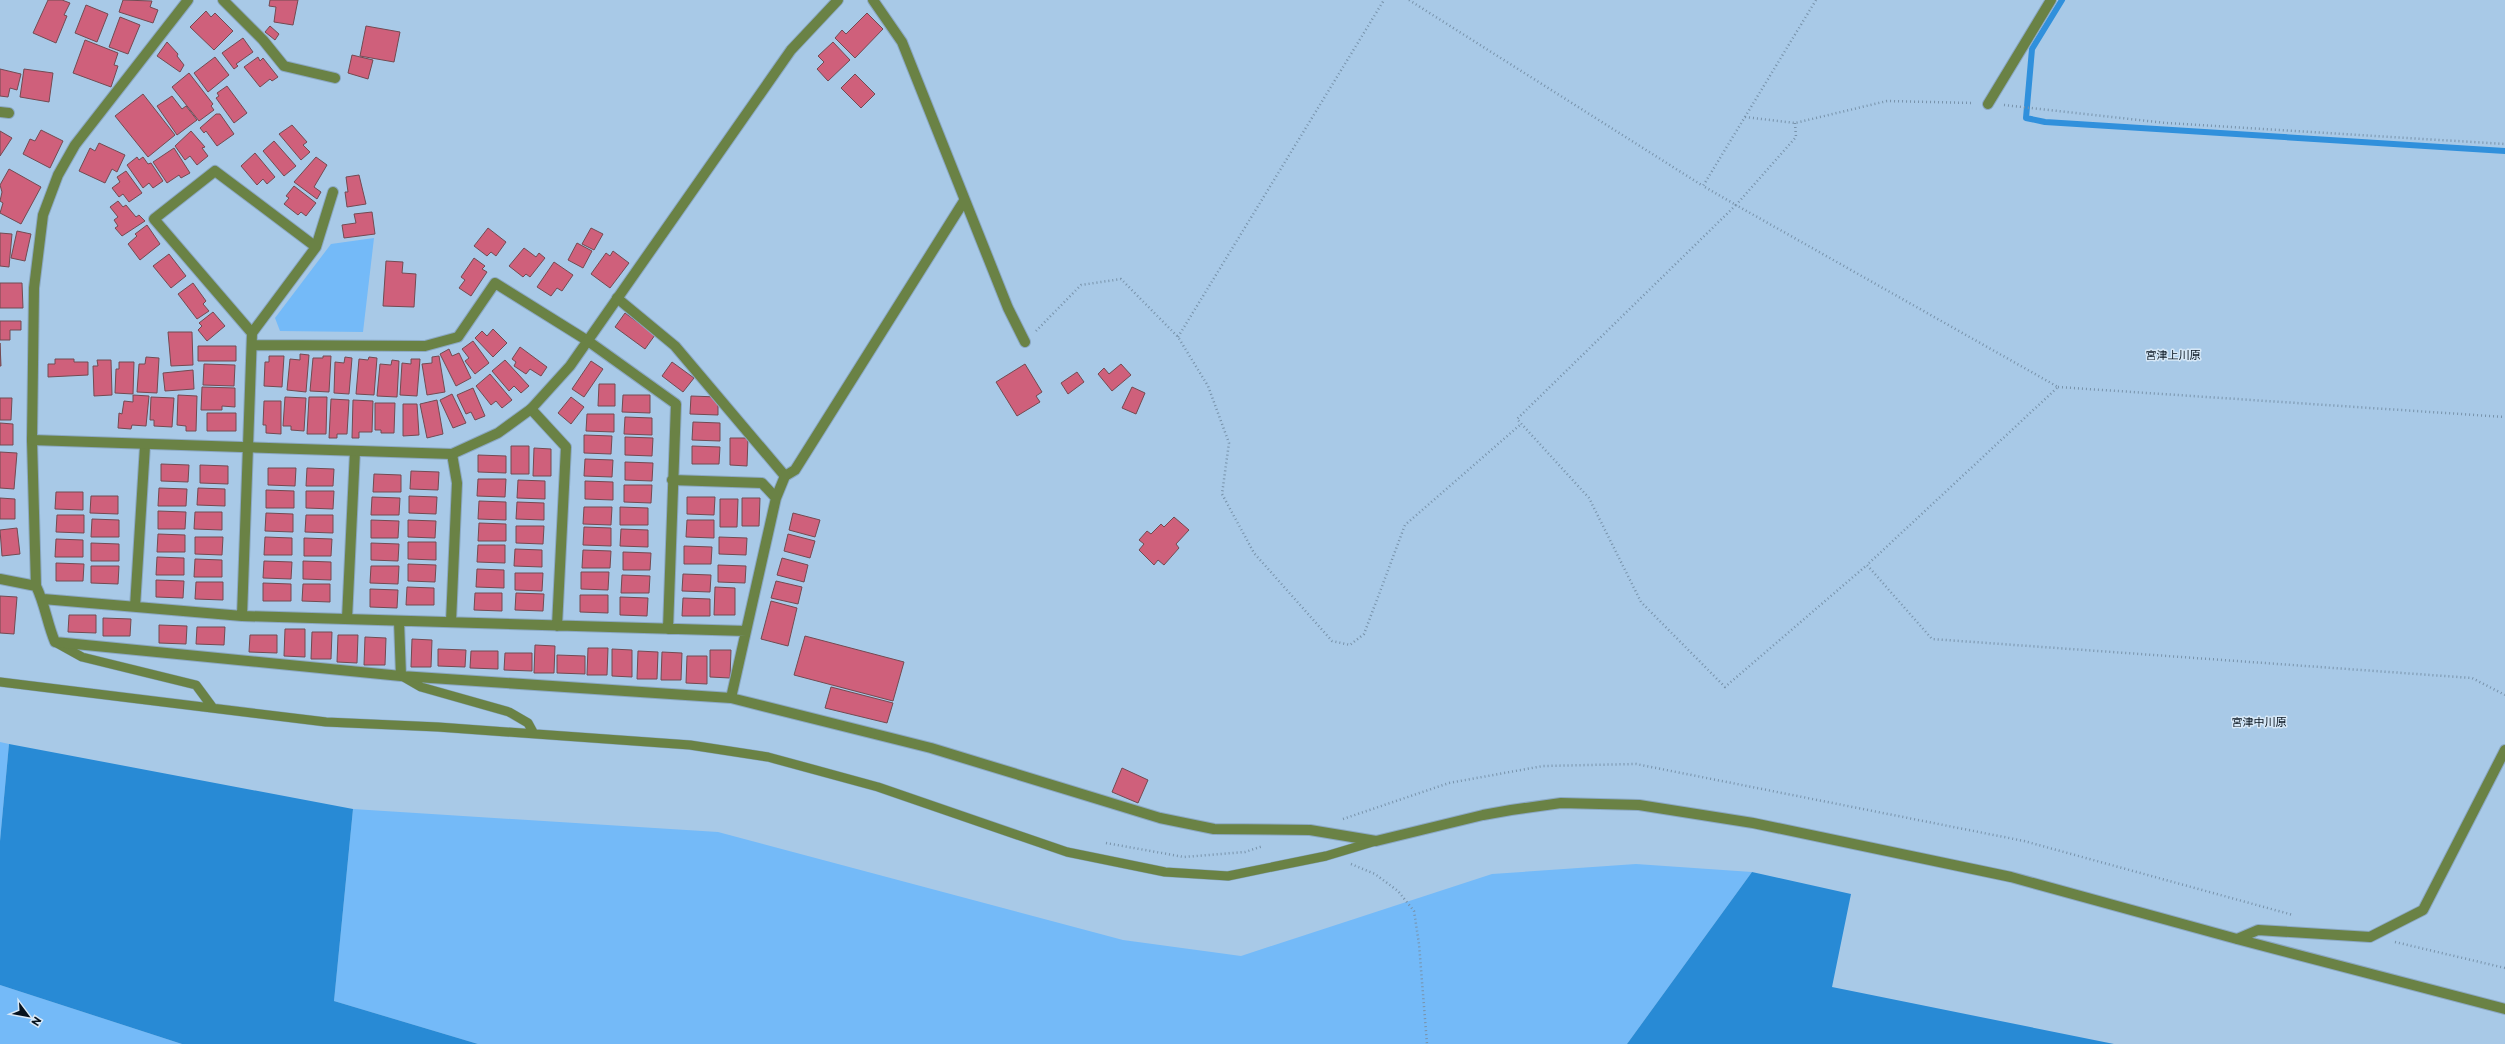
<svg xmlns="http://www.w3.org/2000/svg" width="2505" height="1044" font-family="Commissioner,'Noto Sans JP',sans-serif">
<rect width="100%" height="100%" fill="#a8c9e7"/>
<path fill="#74baf8" d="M374 238 363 332 280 331 275 318 331 244Z
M0 742 9 744 0 841Z
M353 809 718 832 1123 940 1241 956 1492 874 1636 864 1752 872 1627 1044H478L334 1001Z
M0 985 182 1044H0Z"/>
<path fill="#288ad5" d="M9 744 353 809 334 1001 478 1044H182L0 985V841Z
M1752 872 1851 894 1832 987 2114 1044H1627Z"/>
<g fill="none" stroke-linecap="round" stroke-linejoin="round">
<path stroke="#3090dc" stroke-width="6" d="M2062 0 2032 49 2026 118 2045 122 2505 151"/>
</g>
<path fill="#cf607b" stroke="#734a52" d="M48 0H62L70 3 64 15 67 16 56 43 33 33Z
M123 0 152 1 150 7 158 10 153 23 119 12Z
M270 0H298L293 25 274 22 276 7 269 6Z
M86 5 108 14 97 42 75 33Z
M206 11 211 17 215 13 233 31 214 50 190 27Z
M867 13 883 29 855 58 835 38 842 30 846 34Z
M120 17 140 25 128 54 109 47Z
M270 26 279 34 275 40 265 32Z
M366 26 400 32 394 62 360 56Z
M243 38 253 52 236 64 238 66 234 69 222 53Z
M85 40 118 53 114 65 118 66 111 87 73 73Z
M167 42 178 54 177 56 184 65 180 72 157 56Z
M833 42 850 60 828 81 817 69 824 62 818 56Z
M352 55 373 60 368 79 348 73Z
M215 57 229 75 208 92 194 73Z
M258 57 260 61 263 58 278 77 272 81 270 79 260 87 244 67Z
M0 69 21 74 17 90 10 88 8 97 0 96Z
M24 69 53 73 49 102 20 97Z
M189 73 213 104 211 106 214 110 199 121 172 87Z
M855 74 875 94 861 108 841 88Z
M227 86 247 113 234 123 216 98 219 96 217 93Z
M143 94 175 135 148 157 115 116Z
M172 96 182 109 186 106 197 120 177 135 157 106Z
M216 114H220L234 134 217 146 206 131 204 133 200 128Z
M292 125 307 142 303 145 310 152 301 160 279 134Z
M41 130 63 141 50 168 23 154 30 139 35 141Z
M0 131 12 138 0 156Z
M191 131 205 147 202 148 208 156 197 165 190 156 185 160 175 146Z
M274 141 296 166 284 176 263 151Z
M99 143 125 155 117 172 112 169 105 183 79 171 90 148 95 151Z
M174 148 190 173 181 178 179 175 167 183 153 162Z
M255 153 275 177 267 184 263 179 257 185 241 166Z
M137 157 139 160 143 157 148 164 151 163 163 181 153 188 149 183 143 188 127 165Z
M316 157 327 165 314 187 321 192 317 199 294 182Z
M9 169 41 187 21 224 0 213 3 203 0 201 2 192 0 185Z
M126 171 142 193 129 202 123 194 119 197 112 188 120 182 117 177Z
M359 175 366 204 347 207 345 192H348L346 177Z
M294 186 316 203 306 216 301 212 298 215 284 204 289 198 286 196Z
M118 201 123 207 126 205 136 217 139 215 145 221 122 236 115 228 118 226 114 220 118 217 110 207Z
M372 212 375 234 344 238 342 225 356 223 354 214Z
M147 225 160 244 140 260 128 244 137 236 135 234Z
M488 228 506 242 496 256 491 252 487 256 474 246Z
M591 228 603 234 594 250 582 244Z
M17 231 31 234 25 261 11 258Z
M0 233 12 234 9 267 0 266Z
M577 243 592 251 583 268 568 260Z
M524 248 536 257 539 253 545 258 530 277 526 274 523 277 509 266Z
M613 251 629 263 610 288 591 274 606 253 610 256Z
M169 254 186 276 171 288 153 266Z
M474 258 485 266 482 269 487 272 471 296 459 288 465 280 461 277Z
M386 261 403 262 402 273 416 274 414 307 383 306Z
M554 262 573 275 562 291 557 288 551 296 537 287Z
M0 283H22L23 308H0Z
M193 283 206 301 203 304 209 311 197 319 178 294Z
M213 312 225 326 207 341 198 330 202 326 199 323Z
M625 313 655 335 645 349 615 327Z
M0 321H21V330H10V340H0Z
M493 329 507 343 493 357 475 338 482 331 487 336Z
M168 332H192L193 365 171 366Z
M473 341 489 363 475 374 465 361 469 358 462 349Z
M0 343 1 366H0Z
M198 346H236V361H198Z
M520 347 547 367 541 376 530 369 526 374 514 366 516 362 512 359Z
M449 349 452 356 459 353 471 378 456 386 440 354Z
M300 354 309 355 306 392 287 390 290 359 300 360Z
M269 356H284L282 387 264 386 265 362H269Z
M323 356H331L329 392 310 391 313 358H323Z
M439 356 445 392 427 395 422 364 432 363V357Z
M146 357 159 358 157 393 137 392 139 364H145Z
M345 357 352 358 349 394 334 393 335 362 344 363Z
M369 357 377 358 374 395 356 394 359 359 368 360Z
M55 359H74V362H88V375L48 377V364H55Z
M411 359H420L417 396 400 395 402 363 411 364Z
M97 360H111L112 395 94 396 93 366H98Z
M392 360 399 361 397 397 377 396 380 364 391 365Z
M505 360 529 386 521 393 514 386 509 391 492 371Z
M591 361 603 369 584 397 572 389Z
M119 362H134L133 394 115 393 116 369H119Z
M672 362 694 378 683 392 662 376Z
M204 364 235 365 234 386 203 385Z
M1025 364 1042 392 1036 396 1040 402 1017 416 996 382Z
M1121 364 1131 375 1112 391 1098 374 1104 368 1109 374Z
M193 370 194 389 165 391 163 373Z
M1077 372 1084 382 1068 394 1061 383Z
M490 374 512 400 502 408 496 401 491 405 476 386Z
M599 384H615V406H598Z
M202 387 235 388V407L222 406V410H201Z
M1132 387 1145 393 1136 414 1122 408Z
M473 388 485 416 475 420 471 412 466 414 457 395Z
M452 394 466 423 453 428 440 400Z
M133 395 149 396 146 426 132 425 131 429 118 428 119 413 122 414 124 401 133 402Z
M178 395 197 396 196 431H186V426L177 425Z
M623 395H650V413L622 412Z
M691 396 718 397V415L690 414Z
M151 397 174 398 172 427 154 426V420H150Z
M285 397 306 398 304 431 291 430V426H283Z
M309 397H327L326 434H307Z
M571 397 584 407 571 424 558 413Z
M0 398H12L11 420H0Z
M331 399 349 400 347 434H337V438H329Z
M353 400 373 401 372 432H359V438H352Z
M437 400 443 434 427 438 420 404Z
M264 401H281V434L266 433V425H263Z
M375 403H395L394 433H381V430H375Z
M403 404H417L419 435 403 436Z
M207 413H236V431H207Z
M587 414H614V432L586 431Z
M625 417 652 418V435L624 434Z
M693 422 720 423V441L692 440Z
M0 423 13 424V445H0Z
M584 435 612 436 611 454 584 453Z
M625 437 653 438 652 456 625 455Z
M730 438H748L747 466 730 465Z
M511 446H529V474H511Z
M692 446 720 447 719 464H692Z
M534 448 551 449V476H533Z
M0 452 17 453 14 489 0 488Z
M478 455 506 456V473L478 472Z
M585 459 613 460 612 477 584 476Z
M625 462 653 463 652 481 625 480Z
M161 464 189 465 188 482 161 481Z
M200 465 228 466V484L200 483Z
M268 468H296L295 486 268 485Z
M307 468 334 469 333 486H306Z
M411 471 439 472 438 490 410 489Z
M374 474 401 475V492H373Z
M478 479H506L505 497 477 496Z
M518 480 545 481V499L517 498Z
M585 481 613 482V500L585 499Z
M624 485H652L651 503 624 502Z
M159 488 187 489 186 506H158Z
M198 488 225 489V506L197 505Z
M266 490 294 491V508H266Z
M306 491H334L333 509 306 508Z
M56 492H83V510L55 509Z
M91 496H118V514L90 513Z
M409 496 437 497 436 514 409 513Z
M372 497 400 498 399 515H371Z
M687 497H715L714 515 687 514Z
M0 498 15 499V519H0Z
M742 498H760L759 526H742Z
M720 499H738L737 527H720Z
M479 501 506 502V520L478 519Z
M517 502 544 503V520L516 519Z
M584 507H612L611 525 583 524Z
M620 507 648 508V525H620Z
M158 511 186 512 185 529H158Z
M195 512H222V530L194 529Z
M266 513 293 514V532L265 531Z
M793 513 820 520 815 537 789 530Z
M57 515H84V533L56 532Z
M306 515H333V533L305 532Z
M1174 517 1189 530 1176 544 1179 548 1164 565 1158 560 1154 565 1139 550 1144 544 1139 540 1147 531 1151 534 1161 524 1164 527Z
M92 519 119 520V537H91Z
M371 520 399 521 398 538H371Z
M408 520 436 521 435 538 408 537Z
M687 520H714V538L686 537Z
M479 523 506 524V541H478Z
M516 526H544L543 544 516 543Z
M584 527 611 528V546L583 545Z
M17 528 20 554 2 556 0 530Z
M621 529 648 530V547L620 546Z
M158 534 185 535V552H157Z
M788 534 815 541 810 558 784 551Z
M195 537H223L222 555 195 554Z
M265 537 292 538V555H264Z
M719 537 747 538 746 555 719 554Z
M304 538 332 539 331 556H304Z
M56 539 83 540V557H55Z
M408 542H436V560L408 559Z
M91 543 119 544V561H91Z
M371 543 399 544 398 561 371 560Z
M478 545H505V563L477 562Z
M684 546 712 547 711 564H684Z
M515 549 542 550V567L514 566Z
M583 550 611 551 610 568H582Z
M623 552 651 553 650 570H623Z
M157 557 184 558V575H156Z
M782 558 808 565 804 582 777 575Z
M195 559 222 560V577H194Z
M264 561 292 562 291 579 263 578Z
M303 561 331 562V580L303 579Z
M56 563 84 564 83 581H56Z
M408 564 436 565 435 582 408 581Z
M718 565 746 566 745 583 718 582Z
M91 566H119L118 584 91 583Z
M371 566H399L398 584 370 583Z
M477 569 504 570V588L476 587Z
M581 572H609L608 590 581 589Z
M515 573H543L542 591 515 590Z
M683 574 711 575 710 592 682 591Z
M622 575 650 576 649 593H621Z
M156 580 184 581 183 598 156 597Z
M776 581 802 587 798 604 771 598Z
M196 582H223V600L195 599Z
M263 583 291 584V601H263Z
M303 584H330V602L302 601Z
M407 587 434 588V605H406Z
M715 587 735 588V615H714Z
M370 589 398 590 397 608 370 607Z
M475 593H502V611L474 610Z
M516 593 544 594 543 611 515 610Z
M580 595H608V613L580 612Z
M0 596 17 597 14 634 0 633Z
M620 597 648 598 647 616 620 615Z
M683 598 710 599V616H682Z
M771 601 797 608 788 646 761 639Z
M69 615H96V633L68 632Z
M103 618 131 619 130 636H103Z
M159 625 187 626 186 644 159 643Z
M197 627H225L224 645 196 644Z
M285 629H305V657L284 656Z
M312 632H332L331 659H311Z
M250 635H277V653L249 652Z
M338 635H358L357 663 337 662Z
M805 636 904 662 893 701 794 675Z
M365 637 386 638 385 665H364Z
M412 639 432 640 431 667H411Z
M535 645 555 646 554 673H534Z
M588 648H608L607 675H587Z
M438 649 466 650 465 667 438 666Z
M612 649 632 650V677L612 676Z
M710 650H731L730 678 710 677Z
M471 651H498V669L470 668Z
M638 651 658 652 657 679H637Z
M662 652 682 653 681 680H661Z
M505 653H532V671L504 670Z
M557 655 585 656V674L557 673Z
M687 656H707V684L686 683Z
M831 687 893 703 887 723 825 708Z
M1122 768 1148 780 1138 803 1112 792Z"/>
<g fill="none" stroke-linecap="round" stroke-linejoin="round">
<defs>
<path id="service" d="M55 642 82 657 196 685 213 708
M402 676 421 687 509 712 528 723 534 734
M0 682 326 722 438 727 690 745 768 757 878 787 1067 852 1165 872 1228 876 1326 856 1376 841"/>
<path id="minor" d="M188 0 75 145 58 175 43 215 34 288 32 440 36 586C45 604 47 623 55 642L401 676 731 698 931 748 1160 818 1214 829 1310 830 1376 841 1483 815 1511 810 1561 803 1639 805 1753 823 2011 877 2237 939 2505 1009
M223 0 263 40 284 66 335 78
M873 0 902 42 1008 308 1025 342
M1988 104 2051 0
M0 112 9 113
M617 298 675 346 785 476 795 470 964 201
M252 333 316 247
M252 345 425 346 458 337 495 283 588 341 676 404 668 629
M531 409 566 447 557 626
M672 480 762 483 776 498 731 698
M776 498 785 476
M0 579 36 586
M43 599 242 616 746 631
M135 607 145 446
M242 616 252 333 154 219 215 171 316 247 333 192
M347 619 355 451
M399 621 401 676
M451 622 457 483 452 454
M2237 939 2258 930 2370 937 2423 910 2505 750"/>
<path id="tertiary" d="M32 440 452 454 498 433 531 409 570 366 791 50 838 0"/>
</defs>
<use href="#service" stroke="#8ba8c3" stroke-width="10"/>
<use href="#minor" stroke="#8ba8c3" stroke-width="12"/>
<use href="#tertiary" stroke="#8ba8c3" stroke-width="12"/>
<path stroke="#7792aa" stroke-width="2.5" stroke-dasharray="1 3" stroke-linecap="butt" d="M1409 0 1703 186
M1816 0 1703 186 1736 205 1517 419 1589 498 1641 602 1725 687 1867 565 1932 639 2472 678 2505 695
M2004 105 2166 123 2505 144
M1745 117 1795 123 1887 101 1973 103
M1795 123 1796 137 1736 205 2058 387 1867 565
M1036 331 1081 285 1121 279 1178 337 1208 386 1229 443 1222 494 1254 553 1332 641 1350 645 1364 634 1405 525 1521 424
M1178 337 1384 0
M2058 387 2505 417
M1343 819 1449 783 1543 766 1636 764 2024 841 2293 915
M1106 843 1184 857 1245 852 1263 846
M1351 864 1375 874 1398 891 1414 911 1419 944 1427 1044
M2395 942 2505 968"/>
<use href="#service" stroke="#6a8245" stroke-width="9"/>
<use href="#minor" stroke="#6a8245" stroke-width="10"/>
<use href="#tertiary" stroke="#6a8245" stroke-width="10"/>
</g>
<g text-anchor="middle" stroke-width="3" stroke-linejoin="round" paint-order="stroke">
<g font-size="11" fill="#07131e" stroke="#d7e8f7">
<text x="2173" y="359">宮津上川原</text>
<text x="2259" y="726">宮津中川原</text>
</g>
</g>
<g transform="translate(28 1016) rotate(122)" stroke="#d7e8f7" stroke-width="3" paint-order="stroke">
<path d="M0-3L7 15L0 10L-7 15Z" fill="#07131e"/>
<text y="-6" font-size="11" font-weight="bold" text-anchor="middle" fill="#07131e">N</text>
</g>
</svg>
